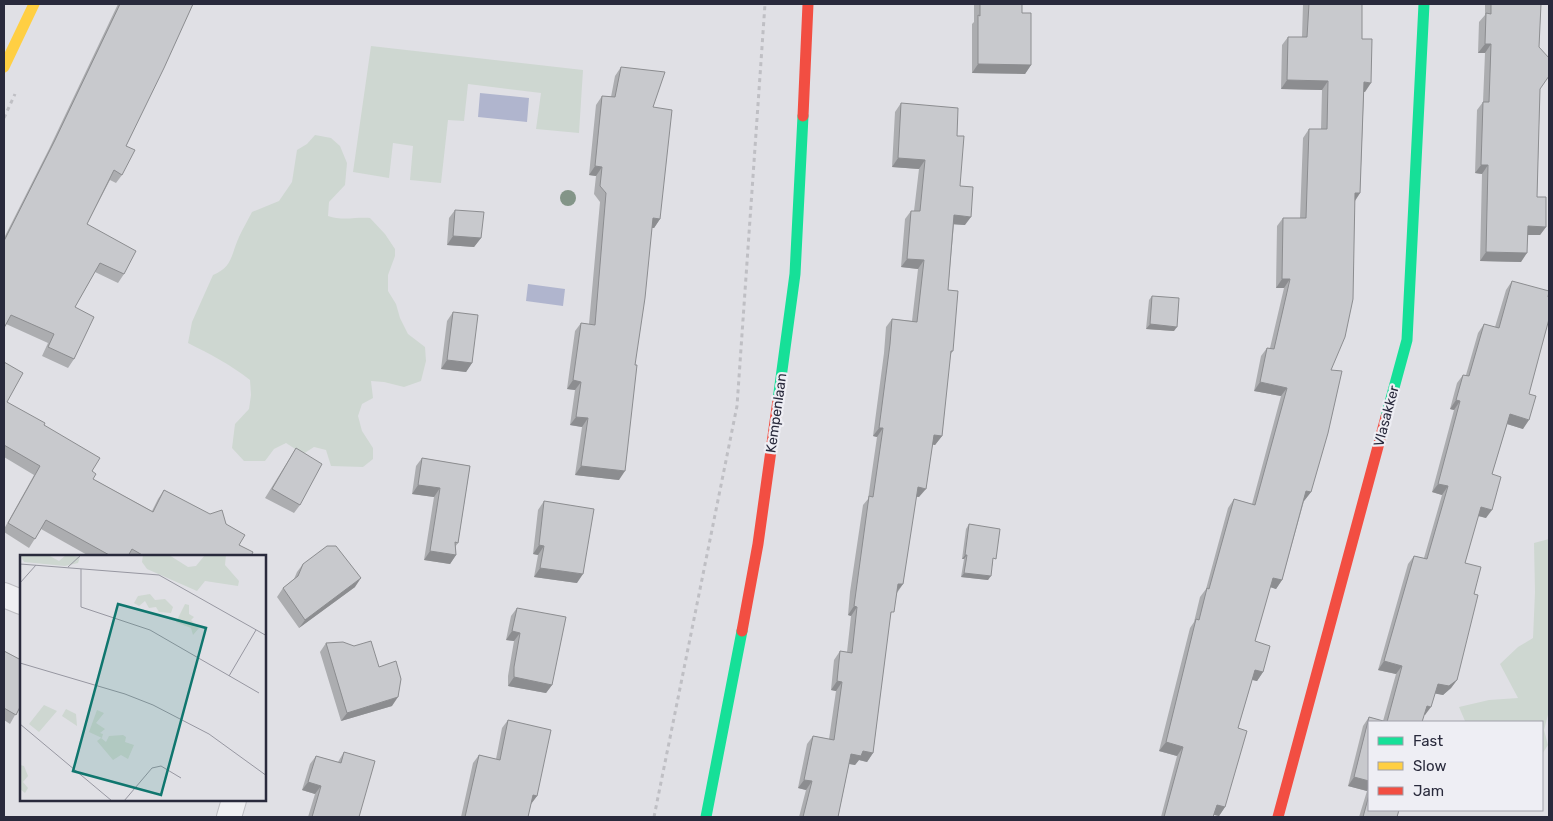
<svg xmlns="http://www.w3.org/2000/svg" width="1553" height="821" font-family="Rubik,sans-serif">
<rect width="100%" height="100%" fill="#e0e0e5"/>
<path fill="#ced7d1" d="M371 46 583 70 579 133 536 129 541 93 468 84 464 121 448 120 441 183 410 180 413 146 393 143 389 178 353 172Z
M315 135 331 138 340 146 347 163 345 185 329 202 328 216C342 221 356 217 370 218L385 234 395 249V256L388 275V291L396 304 400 318 408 334 425 347 426 361 421 381 404 387 384 382 371 381 373 398 362 404 358 416 362 431 373 448V459L363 467 331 466 326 450 314 447 303 454 286 443 274 449 265 461H244L232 448 235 424 249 409 251 395 250 380C231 365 210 354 188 343L192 322 213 275C233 267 231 254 239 237 243 228 248 220 252 212L279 201 292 182 297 150 307 144Z
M1549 539V711L1544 730 1548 745 1542 754V722H1467L1465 721 1459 707 1489 700 1518 698 1500 664 1518 647 1533 638 1535 592 1534 543Z"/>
<path fill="#b0b5ce" d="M480 93 529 98 527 122 478 117Z
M528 284 565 289 563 306 526 301Z"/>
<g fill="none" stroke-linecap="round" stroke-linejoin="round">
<defs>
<path id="street" d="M4 595 21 602
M229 817 234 800"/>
</defs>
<use href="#street" stroke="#bebec3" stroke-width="26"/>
<path stroke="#bfbfc4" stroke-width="3" stroke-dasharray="4 4" stroke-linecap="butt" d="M4 118 15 94
M654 817 737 406 765 4"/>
<use href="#street" stroke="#efeff2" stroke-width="24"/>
<path stroke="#16e098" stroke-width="11" d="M778 400 795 274 803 116
M1386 417 1407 340 1424 4
M706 817 742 631"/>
<path stroke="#ffcf43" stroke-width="11" d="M4 67 34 4"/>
<path stroke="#f24e42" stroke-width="11" d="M803 116 808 4
M742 631 758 544 778 400
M1278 817 1386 417"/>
</g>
<circle fill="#839588" cx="568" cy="198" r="8"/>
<path fill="#acadb0" d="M118 4H193L126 146 122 175 116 183 110 180 87 224 124 274 118 283 95 272 75 307 74 359 68 368 42 356 48 343 6 324 4 328V238L49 149Z
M974 4H1022V13L1031 65 1025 74 972 73V24L974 22Z
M1303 4H1362V39L1365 92 1364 91 1360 193 1355 201 1331 370 1311 492 1304 501 1282 580 1276 589 1270 587 1255 641 1263 672 1257 681 1252 680 1238 728 1225 807 1219 816 1214 815 1213 817H1161L1177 756 1159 751 1190 628 1194 622 1200 597 1206 589 1228 508 1234 499 1252 504 1281 396 1254 391 1261 356 1267 348H1270L1284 288H1276L1277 226 1283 218H1300L1303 138 1309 129H1321L1322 90 1281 89 1282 45 1288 37H1302Z
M1485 4H1541L1539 47 1540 90 1537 197 1546 227 1540 235H1528L1521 262 1480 261 1482 174 1475 173 1477 110 1483 102 1485 53H1478L1479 22 1485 15Z
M621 67 653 107 660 219 654 228H652L619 480 575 475 582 427 570 425 575 390 567 389 575 331 581 323 589 324 600 202 594 194 596 176 589 175 596 105 602 96 611 97 615 76Z
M901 103 957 136 960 186 965 225 954 224 948 290 953 351 950 355 942 436 935 445 933 444 919 497H916L903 584 897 593 890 617 873 753 867 762 859 760 855 765 849 764 838 817H799L806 790 798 788 807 744 813 736 829 739 836 691 831 690 834 660 840 651 847 652 851 616 848 615 850 592 863 505 868 499 877 437 873 436 884 353 886 327 892 319 912 321 918 269 901 267 905 219 911 211H914L919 169 892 167 895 112Z
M455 210 481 238 474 247 447 245 449 218Z
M1512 281 1529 394 1523 429 1507 424 1492 474 1486 518 1478 516 1465 563 1474 594 1457 680 1451 688 1443 695 1435 693 1425 715H1424L1422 722H1369V810L1399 817H1359L1367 791 1348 786 1363 726 1369 717 1383 721 1396 674 1378 670 1408 564 1414 556 1424 558 1442 495 1432 492 1454 410 1450 409 1457 383 1463 375H1466L1478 333 1484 324 1495 327 1506 290Z
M1152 296 1174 331 1146 329 1149 300Z
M453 312 472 363 466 372 441 369 447 321Z
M4 362 7 402 44 425 92 471 93 479 152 511 158 499 164 490 226 524 239 545 251 556H89L41 529 29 548 4 532V529L34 475 4 457Z
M296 448 300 505 294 513 265 498Z
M422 458 470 466 458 543 455 547 456 555 450 564 424 560 434 497 412 494 416 466Z
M544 501 577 583 534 577 538 555 533 554 538 510Z
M969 524 993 564V563L988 580 961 577 964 559H962L966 529Z
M303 564 355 587 299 628 277 597 283 588 294 579 297 572Z
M517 608 552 685 546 693 508 686V676L514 641 506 640 511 616Z
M326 643 392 706 341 721 320 652Z
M4 651 21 660V709L19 708 10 724 4 720Z
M508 720 537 796 531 804 528 817H461L473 763 479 755 496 759 502 728Z
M344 752 359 817H308L315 794 302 790 310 764 316 756 338 762Z"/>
<path fill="#8c8d90" d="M1485 44H1491L1485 53H1478Z
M978 64 1031 65 1025 74 972 73Z
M1287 80 1328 81 1322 90 1281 89Z
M1364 82 1371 83 1365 92 1358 91Z
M898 158 925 160 919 169 892 167Z
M1481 165H1488L1482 174 1475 173Z
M595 166 602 167 596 176 589 175Z
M1355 193H1360L1354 202Z
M954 215 971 217 965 225 948 224Z
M653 218 660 219 654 228 647 227Z
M1528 226 1546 227 1540 235H1522Z
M453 236 481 238 474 247 447 245Z
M1486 252 1527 253 1521 262 1480 261Z
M907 259 924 260 918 269 901 267Z
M1282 279H1290L1284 288H1276Z
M1150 324 1177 327 1174 331 1146 329Z
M447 360 472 363 466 372 441 369Z
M573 380 581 382 575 390 567 389Z
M1260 382 1287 388 1281 396 1254 391Z
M1456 400 1460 401 1454 410 1450 409Z
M1510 414 1529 420 1523 429 1504 423Z
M576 417 588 418 582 427 570 425Z
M879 428H883L877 437 873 436Z
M934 435 942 436 935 445 928 444Z
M581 466 625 471 619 480 575 475Z
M1438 484 1448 486 1442 495 1432 492Z
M418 485 440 488 434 497 412 494Z
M918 487 926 489 919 497 912 496Z
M1306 491 1311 492 1304 501 1300 500Z
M1481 507 1492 510 1486 518 1475 515Z
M539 545 544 546 538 555 533 554Z
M430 551 456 555 450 564 424 560Z
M965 555H967L964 559H962Z
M540 568 583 574 577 583 534 577Z
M964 573 991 576 988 580 961 577Z
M361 578 355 587 299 628 305 620Z
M1273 578 1282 580 1276 589 1267 586Z
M898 584H903L896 593Z
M854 606 857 607 851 616 848 615Z
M512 631 520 633 514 641 506 640Z
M1384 661 1402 666 1396 674 1378 670Z
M1255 670 1263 672 1257 681 1249 679Z
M514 677 552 685 546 693 508 686Z
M1457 680 1451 688 1443 695 1432 693 1438 684Z
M837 681 842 682 836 691 831 690Z
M398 697 392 706 341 721 347 713Z
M1427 706 1431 707 1425 715 1421 714Z
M1166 742 1183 747 1177 756 1159 751Z
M863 751 873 753 867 762 859 760 855 765 845 763 851 754Z
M1354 777 1369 781V787L1367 791 1348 786Z
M804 780 812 781 806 790 798 788Z
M308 782 321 786 315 794 302 790Z
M533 795 537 796 531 804Z
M1217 805 1225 807 1219 816 1211 814Z"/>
<path fill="#c8c9cd" stroke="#8c8d90" d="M120 4H193L164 68 126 146 135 150 122 175 114 170 87 224 136 251 124 274 100 263 75 307 94 317 74 359 48 347 54 334 11 315 4 328V241L55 140Z
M980 4H1022V13H1031V65L978 64V15L980 16Z
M1309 4H1362V39H1372L1371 83 1364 82 1360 193H1355L1353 299 1345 337 1331 370 1342 371 1328 433 1311 492 1306 491 1282 580 1273 578 1255 641 1270 646 1263 672 1255 670 1238 728 1247 731 1225 807 1217 805 1213 817H1164L1183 747 1166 742 1196 619 1199 620 1207 588 1209 589 1234 499 1255 505 1287 388 1260 382 1267 348 1274 349 1290 279H1282L1283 218H1306L1309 129H1327L1328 81 1287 80 1288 37H1307Z
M1491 4H1541L1539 47 1549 58V76L1540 89 1537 197H1546V227L1528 226 1527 253 1486 252 1488 165H1481L1483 102H1489L1491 44H1485L1486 13 1491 14Z
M621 67 665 72 653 107 672 110 660 219 653 218 645 298 635 365H637L625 471 581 466 588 418 576 417 581 382 573 380 581 323 595 325 606 193 600 186 602 167 595 166 602 96 615 97Z
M901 103 958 108 957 136H964L960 186 973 187 971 217 954 215 948 290 958 291 953 351H951L942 436 934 435 926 489 918 487 903 584H898L894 612H891L873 753 863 751 861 756 851 754 838 817H803L812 781 804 780 813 736 834 740 842 682 837 681 840 651 852 653 857 607 854 606 869 496 873 497 883 428H879L890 344 892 319 917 322 924 260 907 259 911 211H920L925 160 898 158Z
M455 210 484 212 481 238 453 236Z
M1512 281 1549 291 1548 297 1549 298V319L1529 394 1536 396 1529 420 1510 414 1492 474 1501 477 1492 510 1481 507 1465 563 1481 567 1474 594 1478 595 1457 680 1449 686 1438 684 1431 707 1427 706 1422 722H1369V781L1354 777 1369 717 1387 722 1402 666 1384 661 1414 556 1427 559 1448 486 1438 484 1460 401 1456 400 1463 375 1469 376 1484 324 1499 328Z
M1152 296 1179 298 1177 327 1150 324Z
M453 312 478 315 472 363 447 360Z
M4 362 23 373 7 402 45 423 44 425 100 458 92 471 96 474 93 479 153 512 164 490 210 514 222 510 226 524 245 535 239 545 253 552 251 556H144L132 549 128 556H111L46 520 35 539 8 523 40 466 4 445Z
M296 448 322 464 300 505 272 489Z
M422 458 470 466 458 543 455 542 456 555 430 551 440 488 418 485Z
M544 501 594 509 583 574 540 568 544 546 539 545Z
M969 524 1000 529 996 559 993 558 991 576 964 573 967 555H965Z
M327 546H336L361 578 305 620 283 588 298 576 303 564Z
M517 608 566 617 552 685 514 677V667L520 633 512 631Z
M371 641 379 667 396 661 401 679 398 697 347 713 326 643 343 642 354 646Z
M4 651 21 660V705L16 715 4 708Z
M508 720 551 730 537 796 533 795 528 817H465L479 755 500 760Z
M344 752 375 761 359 817H312L321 786 308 782 316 756 341 763Z
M1369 795V810H1399L1397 817H1399H1363Z"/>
<g text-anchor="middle" stroke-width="4.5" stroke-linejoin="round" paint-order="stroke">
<g font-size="14" fill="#292a3c" stroke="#eeeef4">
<text transform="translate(776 413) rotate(-82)" y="5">Kempenlaan</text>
<text transform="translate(1386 416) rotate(-75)" y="5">Vlasakker</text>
</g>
</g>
<g transform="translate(20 555)">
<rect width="246" height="246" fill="#e0e0e5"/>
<path d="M0 0H28L39 6 46 0 60 2 58 8 45 11 4 7ZM123 0H149L168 12 176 11 185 0H206L205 10 219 26 218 31 185 26 177 36 127 14 122 7ZM130 39 135 45 145 44 153 52 151 58 139 57 136 52 129 53 125 46 119 51 114 48 118 41ZM165 49 169 50V59L174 62 171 65 179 73 173 80 171 73 156 67ZM24 150 37 156 19 177 9 169ZM46 154 56 159 57 171 42 161ZM77 155 84 158 76 168 85 174 80 178 83 179 82 183 69 177ZM103 180 106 182 105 187 114 190 108 204 101 200 93 205 77 186 81 183 86 187 89 181ZM0 210 4 211 8 221 3 227 8 233 5 238 0 234Z" fill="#ced7d1"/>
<path fill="none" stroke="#9797a1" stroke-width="1" d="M0 9 139 20 247 81M48 12 61 0M61 14V52L130 75 239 138M0 28 16 10M0 108 105 139 133 150 189 179 247 221M209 121 236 75M0 169 92 246M104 246 132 213 141 211 161 223"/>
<path fill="#0f766e" fill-opacity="0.15" stroke="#0f766e" stroke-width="2.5" d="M98 49 186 73 141 240 53 216Z"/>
<rect width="246" height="246" fill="none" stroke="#292a3c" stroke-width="2.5"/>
</g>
<rect width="1553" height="821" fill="none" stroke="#292a3c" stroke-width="10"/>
<rect x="1368" y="721" width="175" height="90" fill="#eeeef4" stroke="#9fa0aa"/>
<rect x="1378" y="737" width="25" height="8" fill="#16e098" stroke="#9fa0aa"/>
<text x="1413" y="746" font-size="15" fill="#292a3c">Fast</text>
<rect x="1378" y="762" width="25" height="8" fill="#ffcf43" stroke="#9fa0aa"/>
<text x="1413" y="771" font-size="15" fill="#292a3c">Slow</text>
<rect x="1378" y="787" width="25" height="8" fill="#f24e42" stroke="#9fa0aa"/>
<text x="1413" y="796" font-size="15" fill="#292a3c">Jam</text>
</svg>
